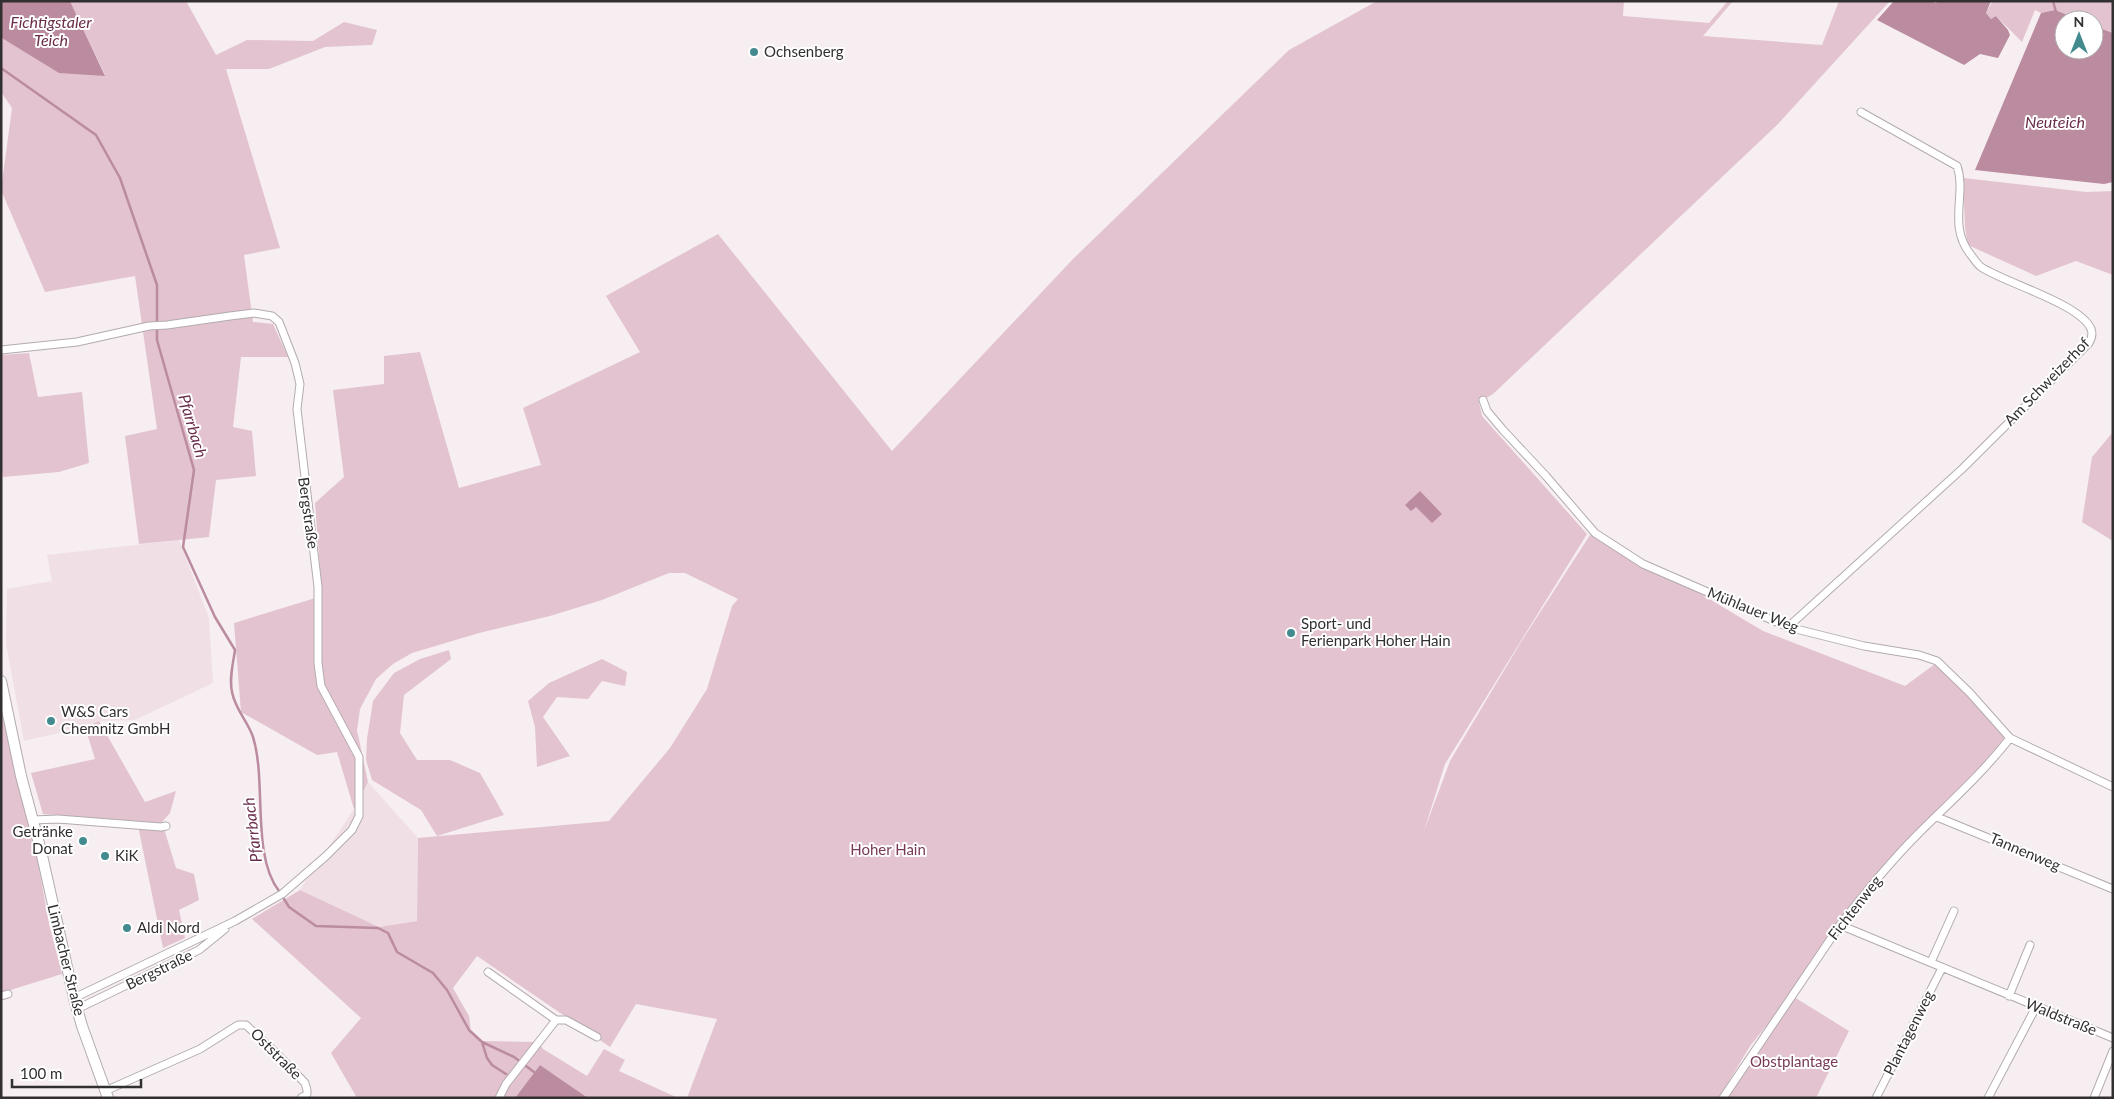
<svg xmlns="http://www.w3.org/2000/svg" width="2114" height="1099" font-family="Lato,sans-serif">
<rect width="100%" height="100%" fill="#f6eef1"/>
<path fill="#f0e0e6" d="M179 540 209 618 213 683 135 720 99 721 85 727 24 741 6 644 7 589 52 581 47 555Z
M368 782 418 838 417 921 379 927 300 890 354 809Z"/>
<path fill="#e3c3d0" d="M70 1H186L216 55 247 40 313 41 344 22 377 30 372 45 325 47 269 69H226L280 248 244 255 253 322 273 324 288 357H241L233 427 252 431 256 476 216 480 209 537 139 544 125 436 157 429 135 276 45 292 1 190 12 108 1 92V34L2 38 105 75Z
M1377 1H1624L1623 16 1709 23 1728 1H1733L1703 36 1822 45 1839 1H1890L1778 124 1493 394 1479 402 1482 416 1587 534 1445 764 1424 831 1450 761 1521 642 1590 535 1669 575 1763 631 1905 686 1935 664 2010 738 1882 873 1793 993 1750 1046 1719 1098H687L717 1019 636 1004 610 1047 477 956 453 988 469 1016 471 1031 483 1041 538 1042 543 1049 587 1076 604 1049 625 1060 619 1071 678 1098H588L540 1065 515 1098H357L331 1053 361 1018 252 919 300 890 379 927 417 921 418 838 609 821 670 748 707 689 732 606 738 599 685 573H669L602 600 550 616 479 633 412 653 393 664 376 679 360 709 357 730 368 782 354 809 337 752 317 755 241 712 234 623 322 596 315 503 344 477 333 390 384 384V356L420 352 459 488 541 465 523 408 640 352 606 296 718 234 892 451 1073 259 1289 50Z
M1996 1H2113V33L2094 26V20H2080L2055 10 2041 13 2035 10 2022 42 1996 16 1991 19 1986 13 1992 2Z
M1963 178 2086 192 2113 191V275L2076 261 2036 276 1968 245 1965 227Z
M29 353 38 397 82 392 89 463 59 472 3 477 1 461V355Z
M2113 432V541L2082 522 2092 457Z
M449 650 451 659 404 695 400 733 417 760H450L480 773 504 815 437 836 421 810 372 780 366 760 367 739 373 701 394 673 420 659Z
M602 659 627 672 625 686 602 681 588 699 557 697 543 717 570 756 537 767 535 727 528 701 549 683Z
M1 711 18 773 36 851 49 924 62 974 1 993Z
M99 721 145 802 176 791 170 813 162 822 176 868 194 874 199 900 179 910 185 938 163 948 137 821 43 814 31 773 95 759 85 727Z
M1794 997 1849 1031 1816 1098H1726Z"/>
<path fill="#bb8ba0" d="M1 1H70L105 76 59 73 2 38Z
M1894 1H1933L1935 3 1940 1H1991L1986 13 1991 19 1996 16 2008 30 2010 35 1998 58 1980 54 1964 65 1877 20Z
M2055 10 2080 20H2064V50H2094V26L2113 33V182L2104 184 1975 170 2041 13Z
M1420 491 1442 514 1432 523 1416 507 1411 511 1405 505Z
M540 1065 588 1098H515Z"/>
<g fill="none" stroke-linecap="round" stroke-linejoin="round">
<path stroke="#bb8ba0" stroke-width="2.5" d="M2053 1 2056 12
M1 68 96 135 120 178 157 285V340L194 470 183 547 215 617 235 650C233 664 229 679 232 692 235 709 248 722 253 737 267 782 251 855 279 891
M284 899 289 907 316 926 378 928 388 933 397 952 433 973 447 990 469 1030 482 1042 487 1058 492 1065 506 1074
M482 1042 514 1057 534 1072"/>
<defs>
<path id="street" d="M1 350 77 342 149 326 167 325 230 316 254 313 272 316 279 322 295 363 300 384 297 409 318 587V663L321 686 359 757V816L352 830 326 856 282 894 235 921 74 998
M1483 400 1487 411 1503 430 1546 476 1595 533 1643 564 1788 627 1864 646 1919 655 1937 661 1970 693 2010 738 2113 787
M1788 627 1962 469 2089 343C2092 338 2093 334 2091 329 2081 304 2005 283 1981 267 1977 264 1974 259 1971 255 1947 226 1967 194 1957 166L1861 112
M1937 817 2113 889
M33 820 58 819 161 827 166 826
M1840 925 2113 1038
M1931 962 1954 911
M488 972 556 1020H566L597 1037
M1 996 8 994
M2009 996 2030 945
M77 1009 199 950 225 929
M105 1091 200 1049 238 1025H246L275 1052 305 1083 307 1090V1094L301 1098
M499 1098 506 1084 556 1020
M1723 1098 1840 925C1864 894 1889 863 1917 835 1949 803 1982 774 2010 738
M1876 1098 1942 968
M1988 1098 2036 1007
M2094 1098 2113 1051"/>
<path id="secondary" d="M1 681 21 776 41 851 74 998 82 1026 108 1098"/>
</defs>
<use href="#street" stroke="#b3abae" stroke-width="9"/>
<use href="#secondary" stroke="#b3abae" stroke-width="12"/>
<use href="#street" stroke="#fff" stroke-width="7"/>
<use href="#secondary" stroke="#fff" stroke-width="10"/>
</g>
<g fill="#448b90" stroke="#fff" stroke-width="2">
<circle cx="754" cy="52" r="5"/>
<circle cx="1291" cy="633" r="5"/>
<circle cx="51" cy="721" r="5"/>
<circle cx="83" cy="841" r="5"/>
<circle cx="105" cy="856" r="5"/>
<circle cx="127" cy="928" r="5"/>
</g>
<g text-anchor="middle" stroke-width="4" stroke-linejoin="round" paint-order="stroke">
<g font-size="15" fill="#322f31" stroke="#fff" text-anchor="start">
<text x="764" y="57">Ochsenberg</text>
<text x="1301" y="629">Sport- und<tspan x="1301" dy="17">Ferienpark Hoher Hain</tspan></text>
<text x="61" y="717">W&amp;S Cars<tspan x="61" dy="17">Chemnitz GmbH</tspan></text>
<text x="73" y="837" text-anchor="end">Getränke<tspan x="73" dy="17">Donat</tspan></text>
<text x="115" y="861">KiK</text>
<text x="137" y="933">Aldi Nord</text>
</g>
<g font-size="15" fill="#322f31" stroke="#fff">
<text transform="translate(2047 382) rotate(-46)" y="5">Am Schweizerhof</text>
<text transform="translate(308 513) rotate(82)" y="5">Bergstraße</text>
<text transform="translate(1753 610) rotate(22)" y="5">Mühlauer Weg</text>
<text transform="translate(2025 852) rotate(23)" y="5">Tannenweg</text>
<text transform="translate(1855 908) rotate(-52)" y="5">Fichtenweg</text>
<text transform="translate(66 960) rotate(76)" y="5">Limbacher Straße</text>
<text transform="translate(159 970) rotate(-26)" y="5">Bergstraße</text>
<text transform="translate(2061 1017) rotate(22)" y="5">Waldstraße</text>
<text transform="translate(1909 1033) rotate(-63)" y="5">Plantagenweg</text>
<text transform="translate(276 1054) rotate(45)" y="5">Oststraße</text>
</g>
<g font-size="15" fill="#783a58" stroke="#fff">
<text x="888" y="855">Hoher Hain</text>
<text x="1794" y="1067">Obstplantage</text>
</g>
<g font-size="16" font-style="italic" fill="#692c4b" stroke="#fff">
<text x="51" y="28">Fichtigstaler<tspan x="51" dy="18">Teich</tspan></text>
<text x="2055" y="128">Neuteich</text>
<text transform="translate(193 426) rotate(74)" y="6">Pfarrbach</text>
<text transform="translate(252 830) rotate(-97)" y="6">Pfarrbach</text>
</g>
</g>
<rect width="2114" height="1099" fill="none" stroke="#322f31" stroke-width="5"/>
<g transform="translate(2079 35)"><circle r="24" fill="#ffffff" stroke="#adacad"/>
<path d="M0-4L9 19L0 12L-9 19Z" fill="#448b90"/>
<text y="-8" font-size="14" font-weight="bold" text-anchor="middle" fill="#322f31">N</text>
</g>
<path d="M12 1079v8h129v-8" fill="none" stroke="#322f31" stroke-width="2.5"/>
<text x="20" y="1079" font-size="15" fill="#322f31" stroke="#ffffff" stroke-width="4" paint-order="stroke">100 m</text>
</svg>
